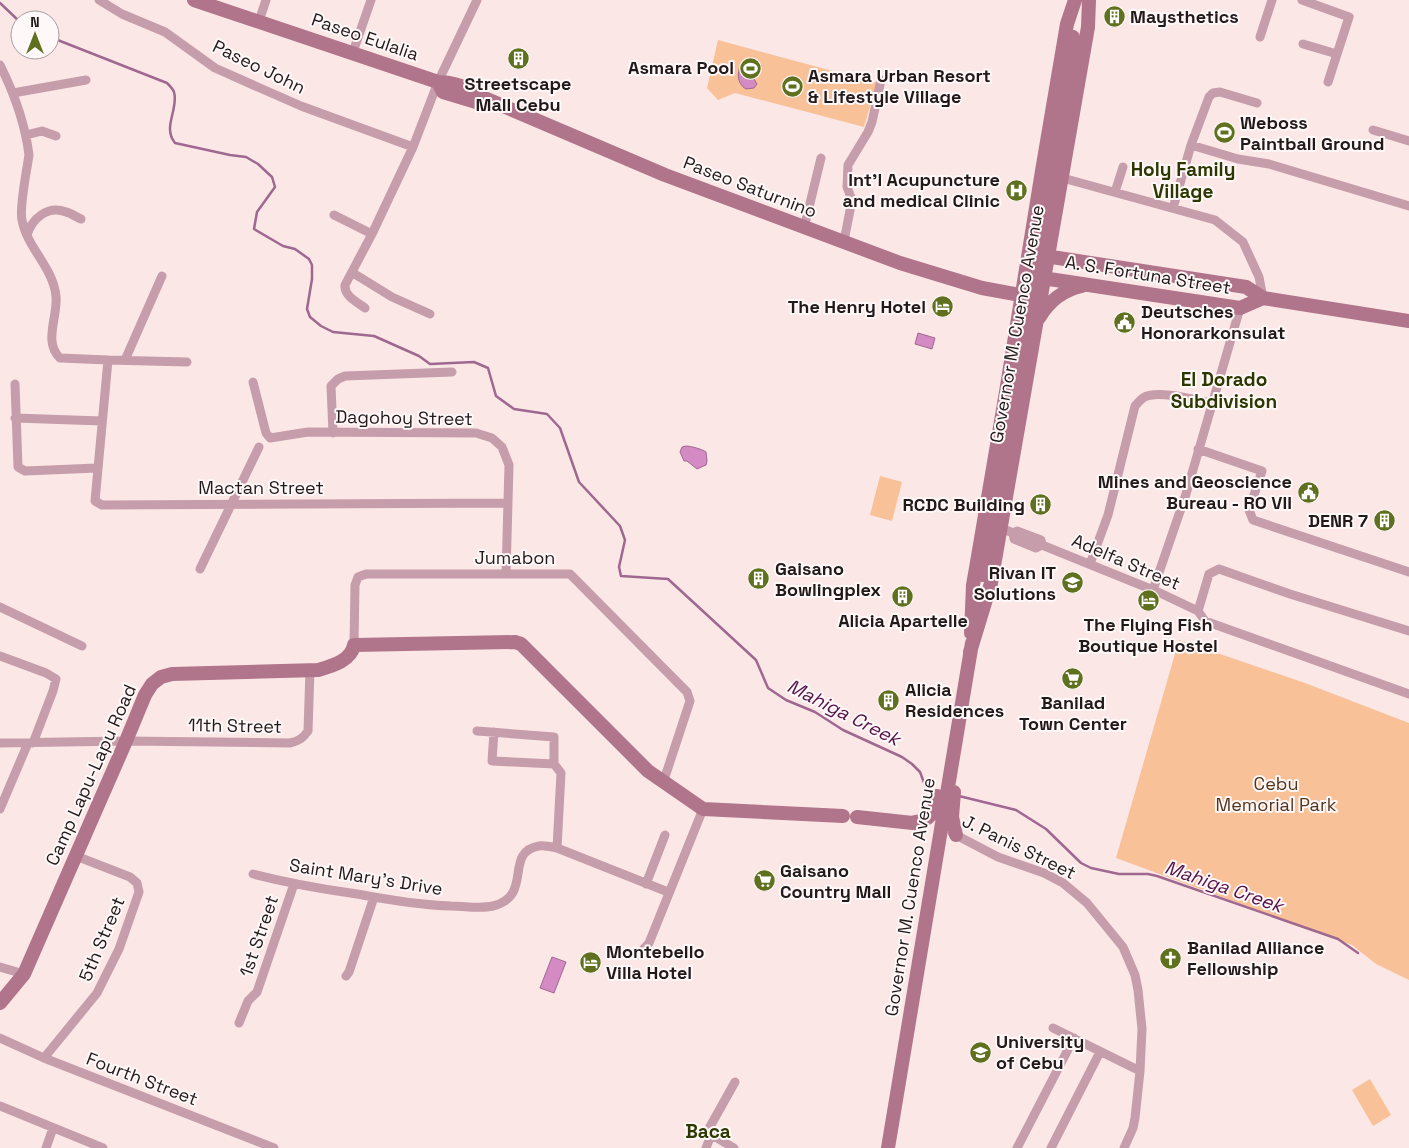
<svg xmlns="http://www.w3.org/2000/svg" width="1409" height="1148" font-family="'Space Grotesk',sans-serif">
<rect width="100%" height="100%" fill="#fce7e7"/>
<path fill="#f8c197" d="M718 40 877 83 864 127 735 93 718 100 707 88Z
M880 476 902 482 892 521 870 515Z
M1179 640 1305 683 1409 723V980L1376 964 1352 945 1116 858Z
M1370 1079 1391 1115 1373 1126 1352 1090Z"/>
<path fill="#d48ac3" stroke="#9f6890" d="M752 60 758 61 761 65V69L754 74V79L757 84 754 88 746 89C736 83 737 71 742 63Z
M918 333 935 338 932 349 915 344Z
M686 446C690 446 702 449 706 452L707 461 706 465 697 469 687 461H684L680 452 682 447Z
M552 957 566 962 554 993 540 988Z"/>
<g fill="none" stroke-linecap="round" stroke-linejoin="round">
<path stroke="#9f6890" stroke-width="2.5" d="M0 3 20 22
M50 37 167 83C169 85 173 89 174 92 179 109 162 127 175 143L230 155 246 157 258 164 272 177 275 187 257 212 254 229 283 246 295 249 309 259 312 265V279L307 309 310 317 321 326 333 332 374 336 419 356 430 364 474 362 488 368 496 396 514 409 547 414 560 428 579 482 620 526 625 540 619 567 621 576 668 579 756 660 768 688 786 700 815 712 843 730 902 757 912 764 920 772 926 788 934 792
M959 796 1016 810 1046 829 1081 863 1091 868 1119 874H1148L1157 876 1338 939 1358 953"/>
<path stroke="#c69dab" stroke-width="9" d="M99 0 122 14 165 32 215 68 260 88 301 106 413 147
M1302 0 1349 17 1328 82
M259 21 266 0
M1260 37 1272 0
M1303 44 1337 54
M353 52 371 0
M0 65C14 93 25 123 29 155 27 169 19 208 22 220 27 248 53 267 56 296 58 317 43 342 60 358L108 360 95 501 102 505 508 503
M13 93 86 80
M1373 130 1409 141
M26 135 42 131 56 136
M1191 145 1238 159 1269 164 1409 206
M1059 177 1215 220 1243 242 1259 277 1263 298
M1115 192 1123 167
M1173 208 1191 145 1209 97 1213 93 1220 92 1257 103
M334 215 372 234
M804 228 821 158
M27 235C32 219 47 205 66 212 71 213 76 217 81 219
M844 241 852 200 847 187 848 165 868 132 872 122 881 80
M353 273 392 297 430 314
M365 308C357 302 344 296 345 285L372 234 413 147 438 82 477 0
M108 360 187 362
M125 360 162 276
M253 382 266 433 270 438 308 432 476 433 492 438 502 447 509 465 506 574
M15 384 18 467 25 471 97 468
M15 418 102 421
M333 433 331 386 338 379 345 376 452 372
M1198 449 1262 471 1249 510 1253 520 1409 572
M1001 528 1013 533 1017 531 1041 540 1042 545 1158 592 1198 611 1205 621 1409 694
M1013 533 1014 539 1036 548 1042 545
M1090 564 1108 515 1135 406C1137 404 1140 400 1143 398 1156 389 1196 400 1211 403
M200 569 259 447
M1153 590 1186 494 1240 308
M0 607 82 646
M1198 611 1209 574 1219 569 1290 594 1409 631
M354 645 355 585 358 577 366 574H570L687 692 690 701 663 783
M0 656 46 673 56 679 53 691 33 743
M477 731 554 737V764
M494 732 492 761 554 764 561 773 557 848
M0 743 126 741 290 743C299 741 303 738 308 731L310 670
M0 809 28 743
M952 833 998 857 1044 873 1063 883 1087 903 1123 947 1135 975 1138 990 1142 1029 1140 1071 1135 1118 1133 1128 1124 1148
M253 874C288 883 322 889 357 894 389 900 419 905 451 906 465 906 480 909 493 906 534 896 503 852 539 846 544 845 552 847 557 848L668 892
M646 884 665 835
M638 955 649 943 703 809
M0 967 24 974
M346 976 349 972 374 897
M239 1023 248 1001 257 992 294 884
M1053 1028 1140 1071
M0 1038 44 1058 274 1148
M44 1058 97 993 119 949 139 892 137 883 130 877 76 856
M0 1106 103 1148
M46 1148 53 1128
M706 1148 711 1135
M734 1148 707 1132 735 1082
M1017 1148 1074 1038
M1051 1148 1100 1052"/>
<path stroke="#b1758b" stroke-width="14" d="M194 0 438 82C450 82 475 88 482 97L665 175 900 263 982 288 1041 299
M438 82 443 92 476 102 482 97
M1039 255 1246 287 1263 298 1409 321
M1036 277 1240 308 1263 298
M1039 318C1049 301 1063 290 1082 286
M971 633 973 585 976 568 1006 392 1042 171 1067 24 1075 0
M970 652 991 583 1088 27 1089 0
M954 792 952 817 956 835
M857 817 922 824
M915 822C931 821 935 811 937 796
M0 1003 24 974 126 741 145 695 152 684 161 677 172 674 318 670C332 666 351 661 354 645L515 642 521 644 648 771 703 809 843 816
M888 1148 972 643"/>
<path stroke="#b1758b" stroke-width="14" d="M983 575 1073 37"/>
</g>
<defs>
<symbol id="building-disc" viewBox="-11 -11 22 22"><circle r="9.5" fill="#5f711e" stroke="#fef8f8"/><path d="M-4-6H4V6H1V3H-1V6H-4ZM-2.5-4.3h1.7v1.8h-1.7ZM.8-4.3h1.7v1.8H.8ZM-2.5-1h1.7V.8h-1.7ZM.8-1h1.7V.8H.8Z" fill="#fff"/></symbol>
<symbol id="stadium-disc" viewBox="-11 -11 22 22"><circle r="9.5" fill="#5f711e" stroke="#fef8f8"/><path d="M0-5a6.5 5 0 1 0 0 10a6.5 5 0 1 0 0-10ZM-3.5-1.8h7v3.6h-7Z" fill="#fff"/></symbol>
<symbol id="hospital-disc" viewBox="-11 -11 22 22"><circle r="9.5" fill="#5f711e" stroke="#fef8f8"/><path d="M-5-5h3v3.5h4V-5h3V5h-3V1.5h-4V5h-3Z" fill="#fff"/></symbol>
<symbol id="hotel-disc" viewBox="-11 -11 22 22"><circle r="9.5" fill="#5f711e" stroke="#fef8f8"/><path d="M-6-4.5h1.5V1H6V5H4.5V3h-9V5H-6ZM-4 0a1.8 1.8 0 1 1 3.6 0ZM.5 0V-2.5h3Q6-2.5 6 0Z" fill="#fff"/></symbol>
<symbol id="civic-disc" viewBox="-11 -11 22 22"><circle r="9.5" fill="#5f711e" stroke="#fef8f8"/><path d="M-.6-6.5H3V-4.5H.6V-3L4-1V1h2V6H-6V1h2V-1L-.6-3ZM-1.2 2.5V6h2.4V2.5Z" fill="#fff"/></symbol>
<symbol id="school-disc" viewBox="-11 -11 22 22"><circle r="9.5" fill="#5f711e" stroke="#fef8f8"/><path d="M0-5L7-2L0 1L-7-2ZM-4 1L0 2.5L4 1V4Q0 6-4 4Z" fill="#fff"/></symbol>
<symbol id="supermarket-disc" viewBox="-11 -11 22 22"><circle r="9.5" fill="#5f711e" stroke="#fef8f8"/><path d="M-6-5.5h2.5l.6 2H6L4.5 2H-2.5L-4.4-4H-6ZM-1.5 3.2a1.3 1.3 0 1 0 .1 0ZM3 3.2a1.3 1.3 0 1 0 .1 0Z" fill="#fff"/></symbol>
<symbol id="church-disc" viewBox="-11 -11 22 22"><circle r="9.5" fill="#5f711e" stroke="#fef8f8"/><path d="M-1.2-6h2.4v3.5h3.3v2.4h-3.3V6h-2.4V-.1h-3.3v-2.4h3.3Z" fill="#fff"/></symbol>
<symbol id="university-disc" viewBox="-11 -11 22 22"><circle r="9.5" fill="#5f711e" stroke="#fef8f8"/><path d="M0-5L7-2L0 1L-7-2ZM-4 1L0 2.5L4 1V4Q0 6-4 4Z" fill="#fff"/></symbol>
</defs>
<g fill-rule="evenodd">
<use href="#building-disc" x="1102" y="4" width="25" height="25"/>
<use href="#building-disc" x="506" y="46" width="25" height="25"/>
<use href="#stadium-disc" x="738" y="56" width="25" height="25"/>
<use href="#stadium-disc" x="780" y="74" width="25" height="25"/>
<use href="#stadium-disc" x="1212" y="120" width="25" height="25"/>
<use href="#hospital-disc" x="1004" y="178" width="25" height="25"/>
<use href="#hotel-disc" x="930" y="294" width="25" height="25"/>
<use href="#civic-disc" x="1112" y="310" width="25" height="25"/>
<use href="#civic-disc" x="1296" y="480" width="25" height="25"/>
<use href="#building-disc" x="1028" y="492" width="25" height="25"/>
<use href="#building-disc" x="1372" y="508" width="25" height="25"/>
<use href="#building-disc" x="746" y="566" width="25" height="25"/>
<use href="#school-disc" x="1060" y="570" width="25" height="25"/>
<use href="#building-disc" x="890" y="584" width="25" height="25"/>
<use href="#hotel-disc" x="1136" y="588" width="25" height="25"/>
<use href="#supermarket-disc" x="1060" y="666" width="25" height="25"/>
<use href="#building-disc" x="876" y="688" width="25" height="25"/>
<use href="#supermarket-disc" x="752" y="868" width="25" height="25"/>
<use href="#church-disc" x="1158" y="946" width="25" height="25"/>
<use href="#hotel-disc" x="578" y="950" width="25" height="25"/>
<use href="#university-disc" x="968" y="1040" width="25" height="25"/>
</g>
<g text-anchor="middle" stroke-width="4" stroke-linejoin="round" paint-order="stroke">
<g font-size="18" font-weight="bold" fill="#221919" stroke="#fef8f8" text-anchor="start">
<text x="1130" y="23">Maysthetics</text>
<text x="734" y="74" text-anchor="end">Asmara Pool</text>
<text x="808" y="82">Asmara Urban Resort<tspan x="808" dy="21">&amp; Lifestyle Village</tspan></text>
<text x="518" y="90" text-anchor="middle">Streetscape<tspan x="518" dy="21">Mall Cebu</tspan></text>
<text x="1240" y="129">Weboss<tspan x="1240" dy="21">Paintball Ground</tspan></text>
<text x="1000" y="186" text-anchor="end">Int'l Acupuncture<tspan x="1000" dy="21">and medical Clinic</tspan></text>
<text x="926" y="313" text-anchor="end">The Henry Hotel</text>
<text x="1141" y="318">Deutsches<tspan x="1141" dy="21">Honorarkonsulat</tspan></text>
<text x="1292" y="488" text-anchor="end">Mines and Geoscience<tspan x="1292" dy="21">Bureau - RO VII</tspan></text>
<text x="1025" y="511" text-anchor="end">RCDC Building</text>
<text x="1368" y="527" text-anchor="end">DENR 7</text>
<text x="775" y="575">Gaisano<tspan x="775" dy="21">Bowlingplex</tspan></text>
<text x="1056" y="579" text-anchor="end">Rivan IT<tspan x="1056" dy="21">Solutions</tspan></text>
<text x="903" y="627" text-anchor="middle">Alicia Apartelle</text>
<text x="1148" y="631" text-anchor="middle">The Flying Fish<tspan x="1148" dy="21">Boutique Hostel</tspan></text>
<text x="905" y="696">Alicia<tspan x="905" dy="21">Residences</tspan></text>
<text x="1073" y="709" text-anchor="middle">Banilad<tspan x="1073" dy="21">Town Center</tspan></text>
<text x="780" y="877">Gaisano<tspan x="780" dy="21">Country Mall</tspan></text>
<text x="1187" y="954">Banilad Alliance<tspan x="1187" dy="21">Fellowship</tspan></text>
<text x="606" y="958">Montebello<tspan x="606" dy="21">Villa Hotel</tspan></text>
<text x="996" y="1048">University<tspan x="996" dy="21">of Cebu</tspan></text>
</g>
<g font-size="18" fill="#221919" stroke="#fef8f8">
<text transform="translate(365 37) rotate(19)" y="6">Paseo Eulalia</text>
<text transform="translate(259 67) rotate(26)" y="6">Paseo John</text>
<text transform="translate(750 187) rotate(21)" y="6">Paseo Saturnino</text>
<text transform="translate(1148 275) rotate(9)" y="6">A. S. Fortuna Street</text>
<text transform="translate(1017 324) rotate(-80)" y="6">Governor M. Cuenco Avenue</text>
<text transform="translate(404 418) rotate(1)" y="6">Dagohoy Street</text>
<text x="261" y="494">Mactan Street</text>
<text x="515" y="564">Jumabon</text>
<text transform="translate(1126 562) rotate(23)" y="6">Adelfa Street</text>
<text transform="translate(235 726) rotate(1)" y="6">11th Street</text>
<text transform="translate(91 775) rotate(-66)" y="6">Camp Lapu-Lapu Road</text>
<text transform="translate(1019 847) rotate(26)" y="6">J. Panis Street</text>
<text transform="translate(366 877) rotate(9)" y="6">Saint Mary's Drive</text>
<text transform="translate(910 897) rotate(-81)" y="6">Governor M. Cuenco Avenue</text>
<text transform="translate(259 936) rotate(-71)" y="6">1st Street</text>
<text transform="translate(102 939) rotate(-67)" y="6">5th Street</text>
<text transform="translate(142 1079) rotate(21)" y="6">Fourth Street</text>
</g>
<g font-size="18" fill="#52341a" stroke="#fef8f8">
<text x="1276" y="790">Cebu<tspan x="1276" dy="21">Memorial Park</tspan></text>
</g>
<g font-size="19" font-weight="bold" fill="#2d3800" stroke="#fef8f8">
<text x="1183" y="176">Holy Family<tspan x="1183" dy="22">Village</tspan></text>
<text x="1224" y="386">El Dorado<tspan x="1224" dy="22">Subdivision</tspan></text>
<text x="708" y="1138">Baca</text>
</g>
<g font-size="19" font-style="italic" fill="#541249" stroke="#fef8f8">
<text transform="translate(844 712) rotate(27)" y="7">Mahiga Creek</text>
<text transform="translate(1224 886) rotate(19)" y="7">Mahiga Creek</text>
</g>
</g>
<g transform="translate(35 35)"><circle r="24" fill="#fef8f8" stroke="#a69f9f"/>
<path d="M0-4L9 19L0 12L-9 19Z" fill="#5f711e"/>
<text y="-8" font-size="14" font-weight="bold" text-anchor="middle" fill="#221919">N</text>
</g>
</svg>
